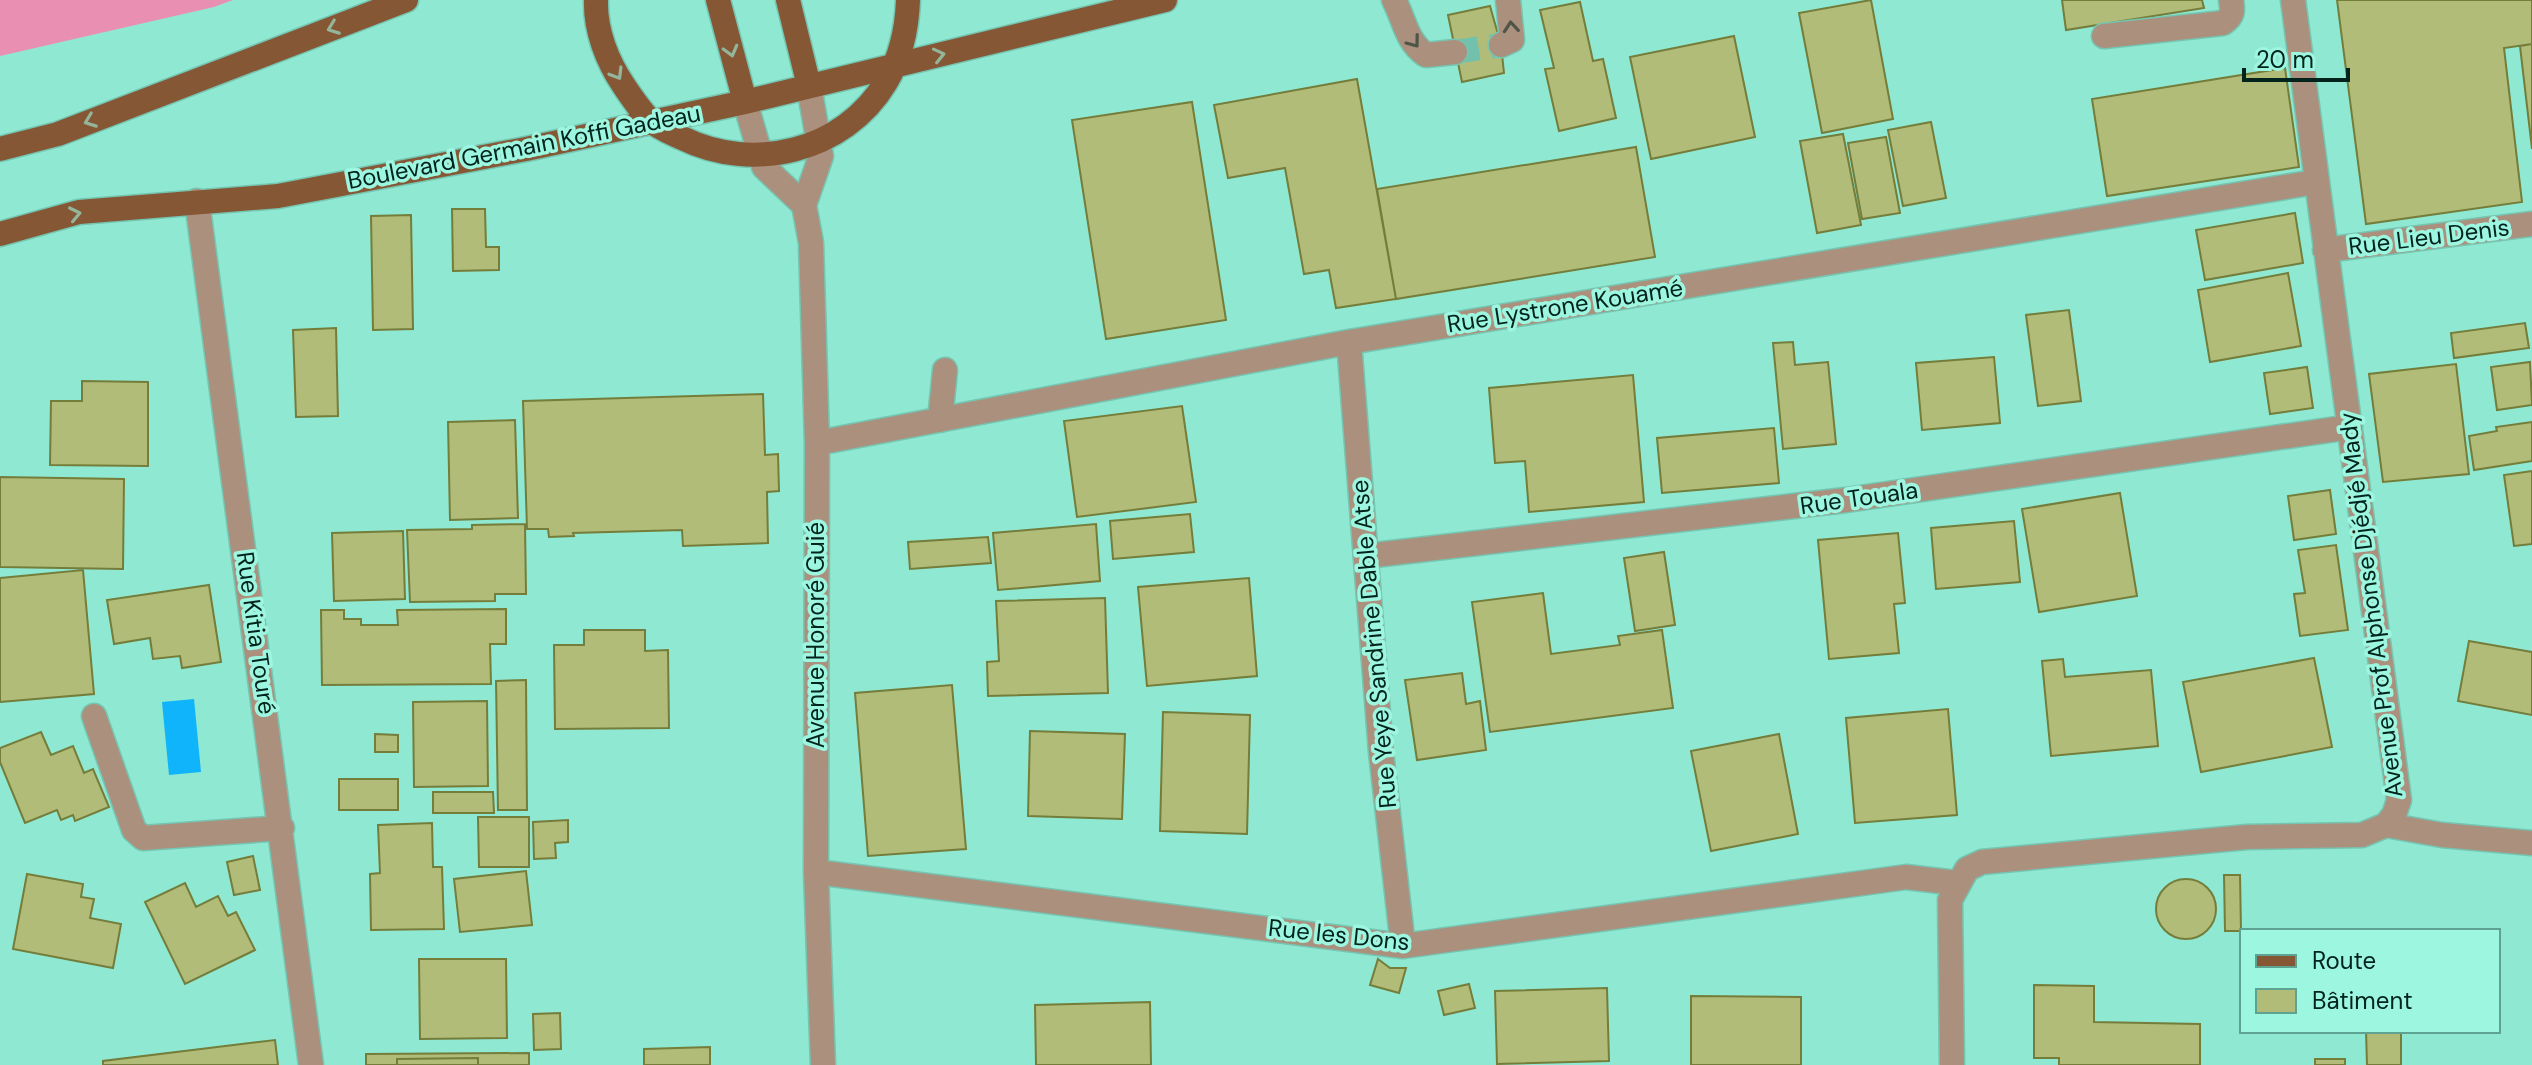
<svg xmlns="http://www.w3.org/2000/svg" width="2532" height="1065" font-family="'DM Sans',sans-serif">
<rect width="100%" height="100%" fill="#8fe8d2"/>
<path fill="#e990b2" d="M0 0H233L214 7 0 56Z"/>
<path fill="#0fb4fa" d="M194 699 201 772 169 775 162 702Z"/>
<path fill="#b1bc78" stroke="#747d3a" stroke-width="2" d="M1871 0 1893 119 1822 133 1799 13Z
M2062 0H2202L2204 8 2066 30Z
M2337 0H2532V44L2504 48 2522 202 2366 224Z
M1580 2 1593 61 1603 59 1616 118 1559 131 1545 69 1554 68 1540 10Z
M1490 6 1501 45 1504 73 1462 82 1448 15Z
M1734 36 1755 137 1651 159 1630 57Z
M2532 44V149L2520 46Z
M2285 68 2299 167 2107 196 2092 99Z
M1357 79 1396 299 1336 308 1329 270 1304 274 1285 168 1228 178 1214 105Z
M1192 102 1226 320 1106 339 1072 120Z
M1931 122 1946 198 1903 206 1888 130Z
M1843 134 1861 225 1817 233 1800 141Z
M1886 137 1900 213 1862 219 1848 143Z
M1636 147 1655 257 1396 299 1377 189Z
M452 209H485L486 247H499V270L453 271Z
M2295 213 2303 263 2205 280 2196 230Z
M411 215 413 329 373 330 371 216Z
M2288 273 2301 346 2210 362 2198 290Z
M2069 310 2081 401 2038 406 2026 315Z
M2525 323 2529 348 2454 358 2451 333Z
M336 328 338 416 296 417 293 330Z
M1793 342 1795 365 1828 362 1836 444 1783 449 1773 343Z
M1994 357 2000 423 1922 430 1916 363Z
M2530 362 2532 405 2497 410 2491 367Z
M2456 364 2469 474 2383 482 2369 374Z
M2307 367 2313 408 2270 414 2264 373Z
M1633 375 1644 502 1529 512 1525 461 1495 463 1489 388Z
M82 381 148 382V466L50 465 51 401H82Z
M763 394 765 455 778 454 779 491 767 492 768 543 683 546 682 530 573 533 574 536 549 537 548 529H527L523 401Z
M1182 406 1196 502 1077 517 1064 421Z
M515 420 518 518 450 520 448 422Z
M2532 422V461L2474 470 2469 436 2497 431 2496 427Z
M1774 428 1779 483 1662 493 1657 438Z
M2532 471V544L2514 546 2504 475Z
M0 477 124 479 123 569 0 567Z
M2330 490 2336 534 2294 540 2288 496Z
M2120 493 2137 596 2039 612 2022 509Z
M1190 514 1194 552 1113 559 1110 521Z
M2014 521 2020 582 1936 589 1931 528Z
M525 524 526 594H495V601L410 602 407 530 472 529V525Z
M1096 524 1100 581 998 590 993 533Z
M403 531 405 599 334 601 332 533Z
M1898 533 1905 603 1894 604 1899 653 1829 659 1818 540Z
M988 537 991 563 910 569 908 542Z
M2336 545 2348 630 2300 636 2294 594 2305 593 2298 550Z
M1664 552 1675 625 1635 631 1624 558Z
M83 570 94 694 0 702V578Z
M1249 578 1257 676 1147 686 1138 587Z
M209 585 221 662 182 668 180 656 153 659 150 638 114 644 107 600Z
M1543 593 1551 654 1620 645 1618 636 1662 630 1673 708 1490 732 1472 602Z
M1105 598 1108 693 988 696 987 662 999 661 996 601Z
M506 609V644H490L491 684 322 685 321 610H344V619H361V625H398L397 610Z
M584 630H645V651L668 650 669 728 555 729 554 645H584Z
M2469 641 2532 652V715L2458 701Z
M2314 658 2332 747 2201 772 2183 682Z
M2063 659 2065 677 2151 670 2158 746 2051 756 2042 661Z
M1462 673 1466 704 1480 701 1486 750 1417 760 1405 680Z
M526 680 527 810H498L496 681Z
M952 685 966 849 868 856 855 693Z
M487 701 488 786 414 787 413 702Z
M1948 709 1957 815 1855 823 1846 718Z
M1163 712 1250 715 1247 834 1160 831Z
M1030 731 1125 734 1122 819 1028 816Z
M41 732 51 755 73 746 84 773 93 769 109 807 75 821 73 815 61 820 57 810 25 823 0 762V748Z
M375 734 398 735V752H375Z
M1779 734 1798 834 1711 851 1691 751Z
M339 779H398V810H339Z
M433 792H493L494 813H433Z
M478 817H529V867H479Z
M568 820V842L555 843 556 858 534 859 533 822Z
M432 823 433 867H442L444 929 371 930 370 874 380 873 378 825Z
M253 856 260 890 234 895 227 862Z
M526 871 532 925 460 932 454 879Z
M27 874 83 884 81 897 94 899 90 918 121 924 113 968 13 949Z
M2224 875H2240L2241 931H2225Z
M2156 909a30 30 0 1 1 60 0a30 30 0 1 1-60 0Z
M185 883 196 907 218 896 228 916 236 912 255 950 185 984 145 902Z
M419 959H506L507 1038 420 1039Z
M1378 959 1390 968H1406L1399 993 1370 985Z
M1469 984 1475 1008 1444 1015 1438 991Z
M2034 985 2094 986V1022L2200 1024V1065H2059V1058H2034Z
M1607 988 1609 1061 1497 1064 1495 991Z
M1691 996 1801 997V1065H1691Z
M1150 1002 1151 1065H1036L1035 1005Z
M560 1013 561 1049 534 1050 533 1014Z
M2366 1031H2401V1065H2367Z
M275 1040 278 1065H103V1061Z
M710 1047V1065H644V1049Z
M529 1053V1065H366V1054Z
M478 1058V1065H397V1059Z
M2315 1059H2345V1065H2315Z"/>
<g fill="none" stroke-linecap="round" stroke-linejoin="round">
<path stroke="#72c1ad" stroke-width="24" stroke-dasharray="24 12" stroke-linecap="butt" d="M1455 52 1501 45"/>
<defs>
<path id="minor" d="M1394 0C1405 21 1406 41 1426 55L1455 52
M2104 36 2223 23C2233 16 2233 11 2231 0
M1501 45 1512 40 1508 0
M809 86 821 156 804 205 811 243 817 443 816 872 823 1065
M745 102 764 167 804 205
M197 201 311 1065
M2325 250 2532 224
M1349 342 1381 752 1403 946
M940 420 945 370
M817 443 1349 342 2315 182
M1366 556 1846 500 2350 427
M94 716 134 830 143 838 282 828
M2386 825 2442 835 2532 843
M816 872 1403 946 1906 877 1957 883
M1952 1065 1950 900 1967 869 1982 862 2247 837 2362 835 2386 825 2394 815 2399 800 2293 0"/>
<path id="major" d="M596 0C595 30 607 61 624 86 632 98 640 110 650 120 658 128 671 133 682 138 753 173 844 152 886 82 901 57 907 28 908 0
M718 0 745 102
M788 0 809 86
M0 149 58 134 406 0
M0 234 79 212 278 196 526 149 745 102 1165 0"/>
</defs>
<use href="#minor" stroke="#75c5b1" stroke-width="27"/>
<use href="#major" stroke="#75c5b1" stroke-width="27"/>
<use href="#minor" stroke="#ab907e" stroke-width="24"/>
<use href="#major" stroke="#855735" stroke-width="24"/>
</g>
<defs><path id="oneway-chevron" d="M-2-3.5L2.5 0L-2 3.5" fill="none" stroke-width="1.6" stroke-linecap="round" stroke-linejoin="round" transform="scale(2)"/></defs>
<g stroke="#4d5448">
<use href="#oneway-chevron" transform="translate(1511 27) rotate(-95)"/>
<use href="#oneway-chevron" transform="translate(1414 42) rotate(53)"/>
</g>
<g stroke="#93b69b">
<use href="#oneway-chevron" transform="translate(333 28) rotate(159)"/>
<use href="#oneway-chevron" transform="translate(731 51) rotate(75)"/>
<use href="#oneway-chevron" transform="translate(939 55) rotate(-13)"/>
<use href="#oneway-chevron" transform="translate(617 74) rotate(59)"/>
<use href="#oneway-chevron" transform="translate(90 121) rotate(159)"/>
<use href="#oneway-chevron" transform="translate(75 214) rotate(-12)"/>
</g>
<g text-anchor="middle" stroke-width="7" stroke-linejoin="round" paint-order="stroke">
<g font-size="24" fill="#00231b" stroke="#9df6df">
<text transform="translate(524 147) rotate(-11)" y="8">Boulevard Germain Koffi Gadeau</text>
<text transform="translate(2429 237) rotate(-7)" y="8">Rue Lieu Denis</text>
<text transform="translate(1565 306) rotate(-9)" y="8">Rue Lystrone Kouamé</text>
<text transform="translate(1859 498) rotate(-8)" y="8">Rue Touala</text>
<text transform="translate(2371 605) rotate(-97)" y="8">Avenue Prof Alphonse Djédjé Mady</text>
<text transform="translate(256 633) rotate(82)" y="8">Rue Kitia Touré</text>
<text transform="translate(816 635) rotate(-90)" y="8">Avenue Honoré Guié</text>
<text transform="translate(1374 644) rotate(-95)" y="8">Rue Yeye Sandrine Dable Atse</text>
<text transform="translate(1339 935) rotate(6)" y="8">Rue les Dons</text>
</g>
</g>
<rect x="2240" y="929" width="260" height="104" fill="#9df6df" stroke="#5ea291" stroke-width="2"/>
<rect x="2256" y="955" width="40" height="12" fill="#855735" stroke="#5ea291" stroke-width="2"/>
<text x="2312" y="969" font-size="24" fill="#00231b">Route</text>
<rect x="2256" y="989" width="40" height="24" fill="#b1bc78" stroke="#5ea291" stroke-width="2"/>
<text x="2312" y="1009" font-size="24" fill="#00231b">Bâtiment</text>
<path d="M2244 68v12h104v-12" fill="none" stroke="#00231b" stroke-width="4"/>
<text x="2256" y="68" font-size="24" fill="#00231b" stroke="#9df6df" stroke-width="6" paint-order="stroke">20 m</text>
</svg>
